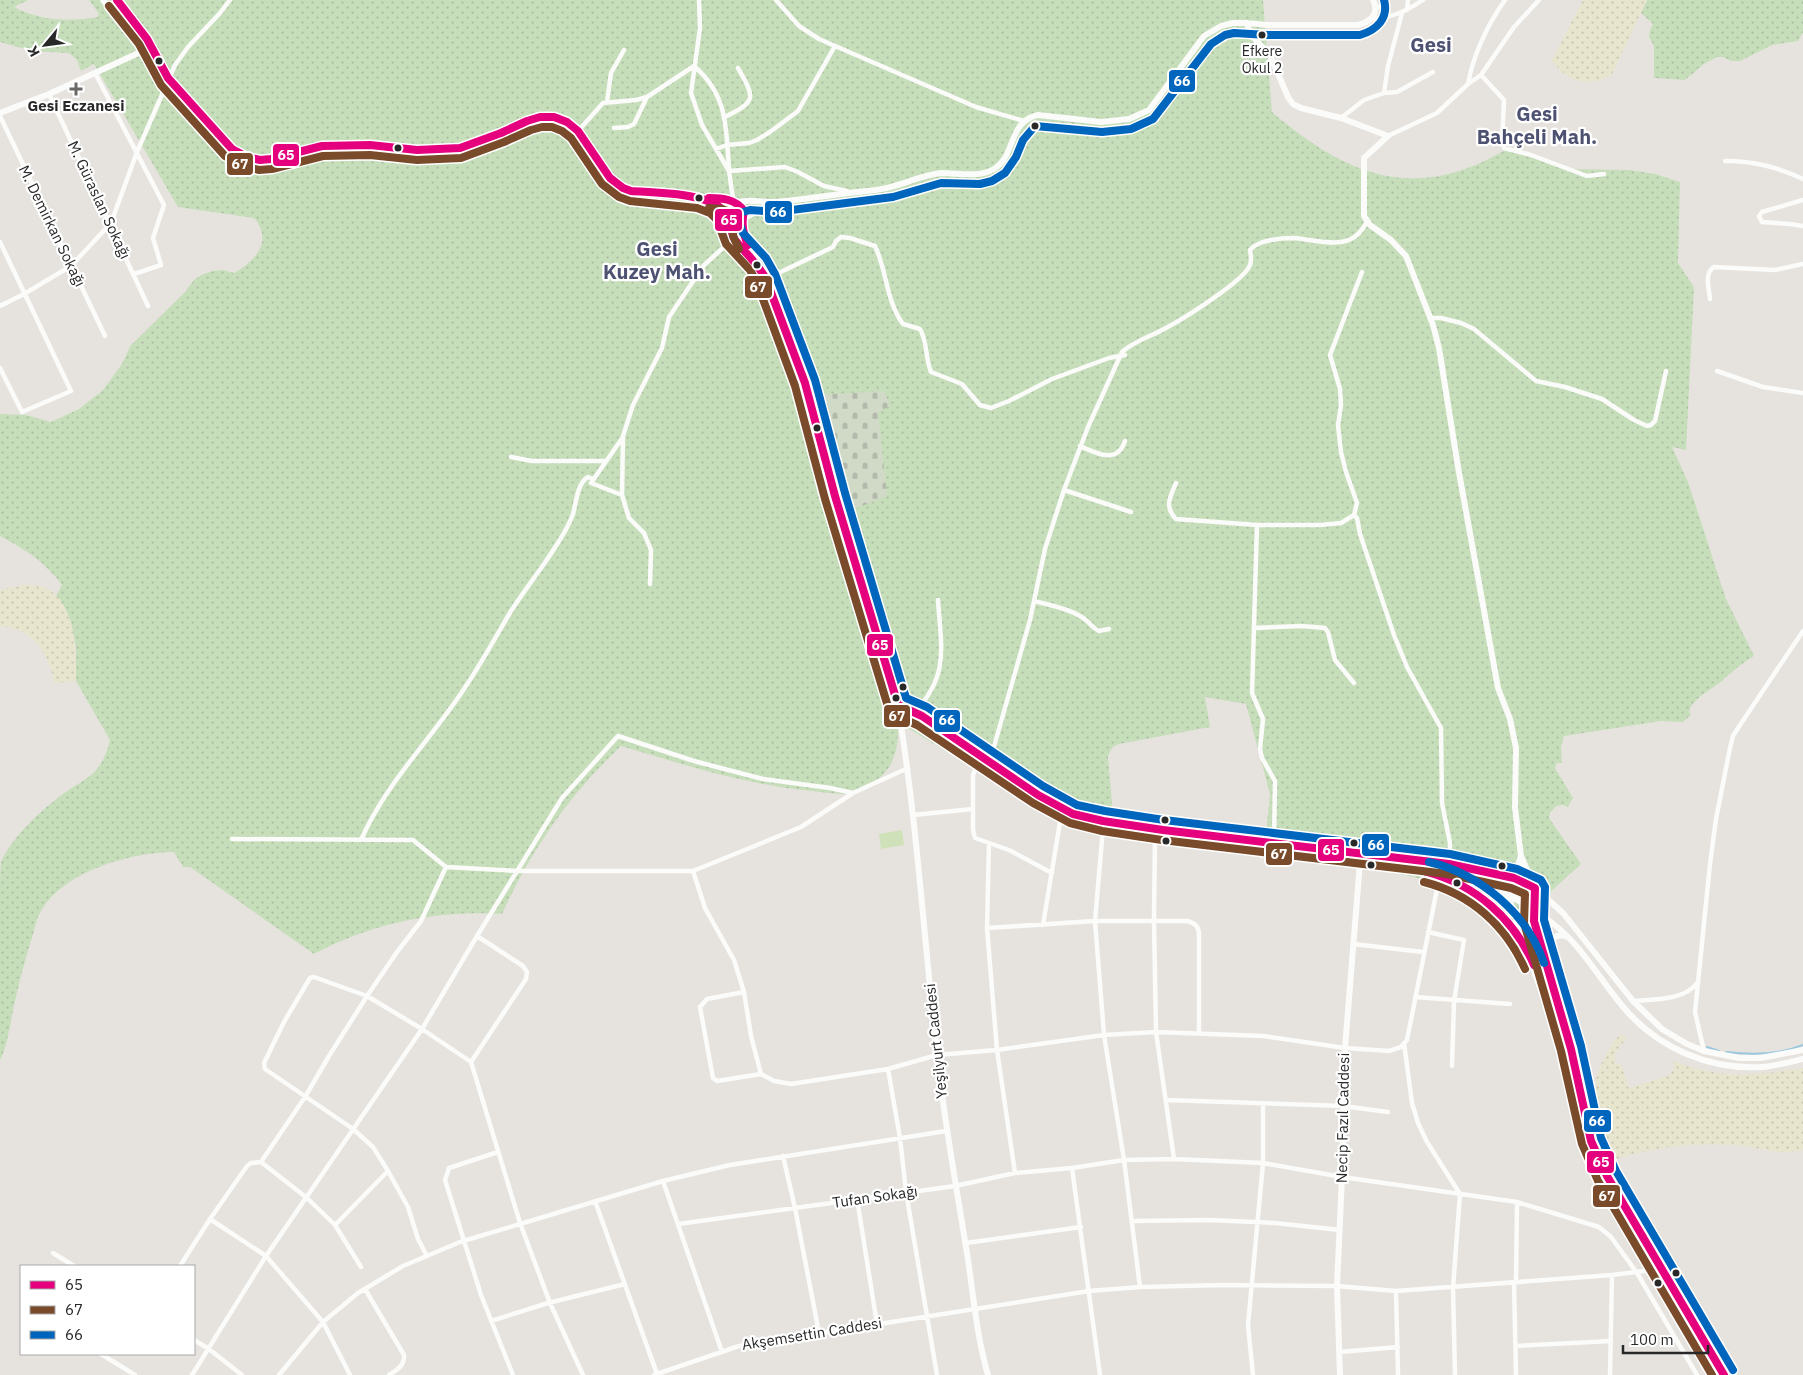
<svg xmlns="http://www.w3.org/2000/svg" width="1803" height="1375" font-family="'IBM Plex Sans',sans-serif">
<defs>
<pattern id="grass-dots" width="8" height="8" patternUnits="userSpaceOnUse" patternTransform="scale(1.25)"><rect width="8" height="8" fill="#c7debb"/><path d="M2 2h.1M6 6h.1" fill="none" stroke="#abbea1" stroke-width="1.8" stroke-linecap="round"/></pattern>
<pattern id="sand-dots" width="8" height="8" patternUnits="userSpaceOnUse" patternTransform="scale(1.25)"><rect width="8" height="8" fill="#e8e5ce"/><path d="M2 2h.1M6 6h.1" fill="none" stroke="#c7c4b1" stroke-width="1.8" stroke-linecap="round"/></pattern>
<pattern id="cemetery-stones" width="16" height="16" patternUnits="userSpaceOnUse" patternTransform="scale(1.25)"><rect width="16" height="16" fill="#d1d9c7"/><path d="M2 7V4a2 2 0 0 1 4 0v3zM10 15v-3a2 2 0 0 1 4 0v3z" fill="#b3baab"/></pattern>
</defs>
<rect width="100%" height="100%" fill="#e6e3de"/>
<path fill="url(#grass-dots)" d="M0 0H28L14 7C40 21 69 22 98 17L99 14 89 0H1263L1272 112C1349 178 1418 204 1510 147L1571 169 1629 170 1655 174 1680 182 1678 263 1694 287 1686 450 1672 447 1688 482 1726 599 1754 656C1742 663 1733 671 1723 680 1713 689 1692 698 1689 712L1691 715 1683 722 1661 721 1564 736 1561 747 1562 763H1557L1555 768 1573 798 1568 807 1563 805 1556 806 1550 813 1549 818 1581 864 1505 933C1492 917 1478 901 1460 891 1444 882 1426 880 1409 876 1361 866 1312 861 1264 854L1270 794 1246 704 1205 697 1210 727 1119 744C1112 746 1109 751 1108 758L1112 803 1110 832C1060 823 1034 805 993 779 961 760 929 741 898 722 899 749 894 773 868 785 860 789 853 793 845 794 831 794 817 791 803 790 740 783 681 764 621 746 570 794 531 850 502 914 435 910 373 923 314 954L190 867H183L174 852C131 852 61 872 40 913 36 919 35 928 33 934 26 956 20 979 15 1001 11 1017 8 1046 0 1060 0 1009 0 959 0 908 0 896 0 872 1 862 11 839 39 812 59 797 86 776 100 779 110 740L76 681V647L71 622 66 611 56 596 62 585C45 562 25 549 0 536V414L26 415 51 422 79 409 103 390 122 364 131 345 185 292 194 280 203 274 213 271 223 270 234 273C255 261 274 241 254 218L178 207 94 64 81 71 77 60 69 53 32 51 0 42Z
M1647 0H1803V32L1798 41 1772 45 1740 61H1731L1723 57H1717L1704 64 1685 80 1654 78V46L1649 37 1650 30 1653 24 1641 13Z"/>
<path fill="url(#sand-dots)" d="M1583 0H1647L1612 74C1591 88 1565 82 1552 60Z
M23 585C31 585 39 585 46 588 76 602 76 653 76 681L54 683C51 656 31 625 0 627V590Z
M1620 1035 1626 1036C1623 1048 1613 1047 1615 1063L1621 1064 1629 1088 1670 1075 1674 1068 1673 1061C1719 1079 1755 1076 1803 1068V1150C1776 1156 1761 1147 1735 1145 1691 1142 1652 1147 1610 1161L1595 1115C1602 1099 1594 1096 1596 1080 1597 1072 1613 1039 1620 1035Z"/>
<path fill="url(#cemetery-stones)" d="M884 391 890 406 878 412 887 496 847 512 815 395Z"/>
<path fill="#cfe1b9" d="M902 830 904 845 881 849 879 834Z"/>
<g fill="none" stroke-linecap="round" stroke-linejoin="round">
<path stroke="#9ac8df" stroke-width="2" d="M1707 1047 1719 1051
M1726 1052C1751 1055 1779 1055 1803 1045"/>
<path stroke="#fbfbfa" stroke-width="4.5" d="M699 0 700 28 691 93 702 125 729 171 785 167 798 172 824 186 847 191
M776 0 799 26 819 39 976 107 1024 121
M1376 8 1385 5 1386 0
M1407 10 1408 0
M1371 19C1393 17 1405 12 1423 0
M694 66C728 95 726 128 729 169 730 181 732 192 734 204
M95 73 164 205 153 238 161 265 134 274
M1481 75 1504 100 1502 143 1504 148 1531 155 1587 176 1604 174
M1468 84C1473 55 1488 24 1505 0
M1384 93 1397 92 1433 72
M49 94 148 306
M607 102 611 73 624 50
M0 116 105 336
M725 117C757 101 755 98 738 68
M1341 118 1364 100 1384 93 1388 66 1402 13
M614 128 628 127 634 124 647 97
M578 131 603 103 636 100 647 97 694 66
M1388 136 1437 113 1468 84 1481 75 1514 27 1539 0
M716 149 727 145 749 143 757 140 770 132 798 111 835 46
M1725 161C1754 161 1777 167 1803 179
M1803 200 1762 212 1759 216 1762 222 1790 224 1803 226
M0 242 71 391 22 412 0 368
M766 279 833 247 836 241 841 237 850 238 875 246C887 271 886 301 903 324L920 329C928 343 925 358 931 372L962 384 980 405 991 408 1009 401 1052 379 1109 358 1125 355
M1710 299C1709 288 1704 273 1714 267L1775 270 1803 264
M0 306 24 294 71 266 111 223 137 152 175 65 188 47 220 13 230 0
M1431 318H1441L1461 323 1474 329 1536 381 1565 387 1602 399 1634 420 1647 426 1651 425 1655 421 1666 371
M1717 371 1763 387 1803 393
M1080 446C1096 453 1117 465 1125 441
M511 457 532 461H606
M1176 483C1170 497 1164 507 1176 519L1257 525H1320L1341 523 1354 515 1357 503 1346 472 1341 452 1338 425 1341 405 1340 389 1330 355 1362 272
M1064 490 1131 512
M622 495 591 483 623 437
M1354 515 1357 518 1360 534 1394 635 1407 667 1441 728 1442 803 1450 843 1449 864
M1257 525 1252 693 1263 719 1260 749 1262 758 1275 781 1274 843
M650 584 651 550 644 533 629 518 622 495 623 436 633 405 662 348 669 317 704 265 734 238
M1034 601C1049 605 1067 608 1080 616 1088 620 1091 627 1099 631L1109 629
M1254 628 1302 626 1325 628 1328 632 1335 660 1354 683
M914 713C950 675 941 647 938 600
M989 764 1030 620 1045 549 1064 490 1088 427 1122 352C1134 341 1152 336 1166 328 1183 319 1244 281 1250 265 1252 260 1251 255 1250 250 1254 245 1258 244 1263 242 1273 239 1284 238 1294 238 1321 240 1352 254 1367 221
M977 766 973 775V830L975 838 1009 850 1052 873
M913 815 973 809
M1103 828 1095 921 1104 1035 1124 1160 1140 1287
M1155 836 1154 920 1156 1032 1174 1159
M232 839 413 840 446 867 518 871H693L801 827 853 793
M361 840C385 785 429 741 462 692 480 666 495 638 511 611 522 594 535 577 546 561 556 546 567 531 573 514 576 504 577 483 588 477L593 479
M989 843 987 928 997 1050 1015 1173
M693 871 705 908 734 960 744 992 751 1036 761 1074
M1043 925 1061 816
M987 928 1095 921H1187C1194 923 1198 925 1199 933V1033
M1428 932 1464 940 1454 1001 1452 1066
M1353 944 1423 952
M744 992 707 999 700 1007 713 1078 717 1081 761 1074 774 1081 791 1084 888 1069 937 1055 997 1050 1104 1035 1156 1032 1263 1036 1345 1048 1389 1051 1401 1047 1407 1040 1440 874
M1415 997 1510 1004
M1633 1001C1653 999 1684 1001 1697 983
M1404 1043 1412 1103 1418 1123 1427 1142 1460 1194 1453 1288 1455 1375
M1704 1051 1695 1012 1710 864 1716 819 1730 748 1733 736 1740 725 1803 631
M471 1062 526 979 527 972 523 966 477 936
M888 1069 900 1138 906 1192 937 1375
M1166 1100 1343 1106 1388 1112
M498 1152 449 1168 445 1180 481 1295 513 1375
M783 1156 795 1208 819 1333
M261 1162 305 1097 329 1056 367 996 397 952 421 921 446 867
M1072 1168 1100 1375
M663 1181 722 1352
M857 1199 877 1324
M595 1201 657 1374
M210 1219 247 1166 251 1163 261 1162 307 1198 335 1225 361 1267
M1132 1221 1209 1220 1275 1223 1340 1230
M678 1224 955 1186 1015 1173 1072 1168 1124 1160 1174 1159 1263 1163 1342 1177 1517 1202 1599 1227 1611 1237 1637 1273 1697 1375
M335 1225 388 1171
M966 1243 1081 1227
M53 1253 74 1266
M427 1256 418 1239 408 1207 388 1171 373 1147 353 1129 265 1069 264 1063 284 1022 310 978 314 977 367 996 422 1029 471 1062 520 1223 550 1303 583 1375
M180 1266 210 1219 266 1256 323 1322 350 1375
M1514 1282 1516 1375
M1516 1282 1517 1202
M365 1289 404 1355C405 1365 397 1370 389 1375
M1396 1291 1398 1375
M491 1321 548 1303 625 1284
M194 1340 209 1349 242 1375
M1516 1346 1611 1341
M1339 1352 1398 1347
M101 1354 135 1375
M192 1375 266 1256 422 1029 477 936 562 798 618 736 694 761 763 779 830 788 853 793 908 768
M279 1375 323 1322 358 1293 403 1266 460 1242 663 1181 730 1165 946 1131
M654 1375 739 1346 1089 1291 1140 1287 1224 1285 1337 1286 1396 1291 1612 1275 1652 1270
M1253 1375 1248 1325 1263 1163V1103
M1610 1375 1612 1275"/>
<path stroke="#fbfbfa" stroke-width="6" d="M103 0 155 63 232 149C273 171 284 150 323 146 338 144 354 144 369 145 399 146 430 154 460 148 474 145 490 138 503 132 519 125 535 114 553 117 592 124 594 180 631 191L699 198H723L734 204 739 205 744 211 742 219 743 234 766 279 805 383 835 496 898 705 916 727 1033 801 1073 822 1155 836 1360 862 1440 874 1464 879 1508 895 1558 1040 1581 1142 1588 1162 1713 1375
M117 0 147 39 163 68
M1247 23 1250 34 1270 55 1288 97 1293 104 1301 108 1341 118 1388 136 1364 158V216L1370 225 1391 240 1406 256 1433 325 1439 348 1458 467 1498 688 1510 719 1516 748 1515 808 1521 856 1535 888 1563 913 1633 1001 1662 1029 1687 1044 1704 1051 1739 1058H1761L1803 1050
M0 113 49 94 145 50
M705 200C727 208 725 218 734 236 737 244 746 251 752 258
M726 214C726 210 727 207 731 205 745 197 762 203 776 202 800 200 825 196 849 193 863 191 880 191 894 186 909 182 926 174 942 173 959 173 979 178 994 169 1016 156 1008 121 1038 115L1101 122 1129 119 1149 110 1204 36 1221 26 1233 23H1247L1268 25H1358C1370 22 1380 14 1373 0
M728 218 734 222 739 221 774 202
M898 706C917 822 924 939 937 1055 944 1118 955 1179 965 1241 973 1286 975 1331 988 1375
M902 707 922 716 983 759 1038 795 1073 814 1103 821 1163 830 1449 864 1514 878 1535 888 1534 921 1571 1049 1591 1141 1607 1176 1724 1375
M1521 856 1508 895C1531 907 1552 920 1570 939 1590 960 1605 986 1624 1008 1658 1048 1709 1070 1762 1067 1775 1066 1790 1062 1803 1059
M1450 879C1475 891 1506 912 1520 937
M1543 953C1545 941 1555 932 1568 937
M1340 1375 1337 1286 1342 1177 1345 1048 1360 862"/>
<defs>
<path id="bus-1" d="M117 0 147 39 168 78 232 149 247 157 260 160 271 159 322 146 370 145 417 150 460 148 501 133 527 121 540 117H554L567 122 578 131 610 178 623 188 631 191C655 193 712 192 726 214 731 222 730 232 735 240 747 255 756 261 766 279L805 383 835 496 898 705 922 716 1038 795 1073 814 1103 821 1163 830 1449 864 1514 878 1535 888 1534 921 1571 1049 1591 1141 1607 1176 1724 1375
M709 198C722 198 736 199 744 211 741 224 743 233 748 245
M1427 872C1476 885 1514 919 1534 965"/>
<path id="bus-2" d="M109 6 139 44 161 85 225 156 243 166 259 170 272 169 323 156 370 155 417 160 461 158 504 142 531 130 542 127H552L562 131 571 138 602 184 619 197 630 201 697 208 710 213 717 220 726 244 750 270 757 283 795 386 825 499 889 710 893 714 917 725 1033 803 1070 823 1102 831 1162 840 1447 874 1511 888 1525 894 1524 923 1561 1051 1582 1144 1598 1181 1712 1375
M709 208 722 209 733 213V236L739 249
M1424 882C1471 894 1506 926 1525 969"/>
<path id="bus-3" d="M1384 0C1389 18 1377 30 1360 35H1268L1234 33 1225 35 1211 44 1153 119 1131 129 1102 132 1035 126 1023 140 1016 157 1005 173 992 181 980 184 941 183 893 197 776 212 750 210 736 214 743 233 766 258 775 274 815 380 845 493 906 698 927 707 1043 786 1077 805 1105 811 1164 820 1450 854 1517 869 1541 880 1545 887 1544 920 1581 1046 1601 1138 1616 1171 1733 1370
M1429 862C1480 874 1527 913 1544 963"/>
</defs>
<use href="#bus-1" stroke="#fff" stroke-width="11"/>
<use href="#bus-2" stroke="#fff" stroke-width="11"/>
<use href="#bus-3" stroke="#fff" stroke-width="11"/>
<use href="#bus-1" stroke="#e5007d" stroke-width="8"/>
<use href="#bus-2" stroke="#7a4b2a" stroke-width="8"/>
<use href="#bus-3" stroke="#0065bd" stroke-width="8"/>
</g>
<g fill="#282828" stroke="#fff" stroke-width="2">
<circle cx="1262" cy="35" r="4.5"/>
<circle cx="159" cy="61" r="4.5"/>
<circle cx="1035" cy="126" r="4.5"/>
<circle cx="398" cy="148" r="4.5"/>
<circle cx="699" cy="198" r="4.5"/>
<circle cx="757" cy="265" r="4.5"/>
<circle cx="817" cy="428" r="4.5"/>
<circle cx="903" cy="687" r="4.5"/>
<circle cx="896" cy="698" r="4.5"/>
<circle cx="1165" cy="820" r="4.5"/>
<circle cx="1166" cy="841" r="4.5"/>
<circle cx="1354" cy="843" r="4.5"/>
<circle cx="1371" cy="865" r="4.5"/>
<circle cx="1502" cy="866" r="4.5"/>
<circle cx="1457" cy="883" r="4.5"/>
<circle cx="1676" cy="1273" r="4.5"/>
<circle cx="1658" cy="1283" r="4.5"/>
</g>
<path fill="#6a6968" stroke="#fff" stroke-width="2" d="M73.5 81.5h5v5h5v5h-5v5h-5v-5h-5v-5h5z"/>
<g text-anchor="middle" stroke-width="4.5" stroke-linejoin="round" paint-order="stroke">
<g font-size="14" fill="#282828" stroke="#fff">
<text x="1262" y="56">Efkere<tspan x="1262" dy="17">Okul 2</tspan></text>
</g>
<g font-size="15" font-weight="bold" fill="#282828" stroke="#fff">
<text x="76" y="111">Gesi Eczanesi</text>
</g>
<g font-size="15" fill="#282828" stroke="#fff">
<text transform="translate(99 200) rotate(65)" y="5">M. Güraslan Sokağı</text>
<text transform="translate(52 226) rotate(64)" y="5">M. Demirkan Sokağı</text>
<text transform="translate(936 1041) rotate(-96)" y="5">Yeşilyurt Caddesi</text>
<text transform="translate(1343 1118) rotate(-89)" y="5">Necip Fazıl Caddesi</text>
<text transform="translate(875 1197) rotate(-8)" y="5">Tufan Sokağı</text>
<text transform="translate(812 1334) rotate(-9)" y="5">Akşemsettin Caddesi</text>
</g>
<g font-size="20" font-weight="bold" fill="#4e5272" stroke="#fff">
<text x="1431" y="52">Gesi</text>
<text x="1537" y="121">Gesi<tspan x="1537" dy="23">Bahçeli Mah.</tspan></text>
<text x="657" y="256">Gesi<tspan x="657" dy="23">Kuzey Mah.</tspan></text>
</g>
</g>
<g stroke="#fff" stroke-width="2">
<rect x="1168" y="69" width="28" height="24" rx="5" fill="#0065bd"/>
<rect x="272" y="143" width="28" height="24" rx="5" fill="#e5007d"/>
<rect x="226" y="152" width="28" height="24" rx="5" fill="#7a4b2a"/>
<rect x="764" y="200" width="29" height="24" rx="5" fill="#0065bd"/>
<rect x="714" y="208" width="29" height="24" rx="5" fill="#e5007d"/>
<rect x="744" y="275" width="29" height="24" rx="5" fill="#7a4b2a"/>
<rect x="866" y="633" width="28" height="24" rx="5" fill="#e5007d"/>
<rect x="883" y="704" width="28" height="24" rx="5" fill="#7a4b2a"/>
<rect x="933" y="709" width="28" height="24" rx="5" fill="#0065bd"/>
<rect x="1361" y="833" width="29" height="24" rx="5" fill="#0065bd"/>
<rect x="1317" y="838" width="28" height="24" rx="5" fill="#e5007d"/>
<rect x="1265" y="842" width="28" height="24" rx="5" fill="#7a4b2a"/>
<rect x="1583" y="1109" width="29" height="24" rx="5" fill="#0065bd"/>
<rect x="1586" y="1150" width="29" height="24" rx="5" fill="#e5007d"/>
<rect x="1592" y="1184" width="29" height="24" rx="5" fill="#7a4b2a"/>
</g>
<g font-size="14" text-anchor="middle" font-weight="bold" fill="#fff">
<text x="1182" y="86">66</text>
<text x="286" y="160">65</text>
<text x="240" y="169">67</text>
<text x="778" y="217">66</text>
<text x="729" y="225">65</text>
<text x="758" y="292">67</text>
<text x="880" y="650">65</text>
<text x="897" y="721">67</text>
<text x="947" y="725">66</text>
<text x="1376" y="850">66</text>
<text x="1331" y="855">65</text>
<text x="1279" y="859">67</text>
<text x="1597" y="1126">66</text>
<text x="1601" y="1167">65</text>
<text x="1607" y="1201">67</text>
</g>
<rect x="20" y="1265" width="175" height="90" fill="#ffffff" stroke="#a9a9a9"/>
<rect x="30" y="1281" width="25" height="8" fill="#e5007d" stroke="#a9a9a9"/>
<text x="65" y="1290" font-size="15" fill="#282828">65</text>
<rect x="30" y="1306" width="25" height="8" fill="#7a4b2a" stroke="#a9a9a9"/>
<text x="65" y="1315" font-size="15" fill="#282828">67</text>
<rect x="30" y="1331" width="25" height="8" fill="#0065bd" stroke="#a9a9a9"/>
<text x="65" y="1340" font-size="15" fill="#282828">66</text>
<g transform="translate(45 45) rotate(241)" stroke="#ffffff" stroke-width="4" paint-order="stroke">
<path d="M0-4L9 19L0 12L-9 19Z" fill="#282828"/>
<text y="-8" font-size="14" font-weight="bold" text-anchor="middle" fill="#282828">K</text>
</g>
<path d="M1623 1345v8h85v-8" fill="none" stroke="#282828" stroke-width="2.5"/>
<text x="1630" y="1345" font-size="15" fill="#282828" stroke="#ffffff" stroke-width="4" paint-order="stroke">100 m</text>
</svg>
